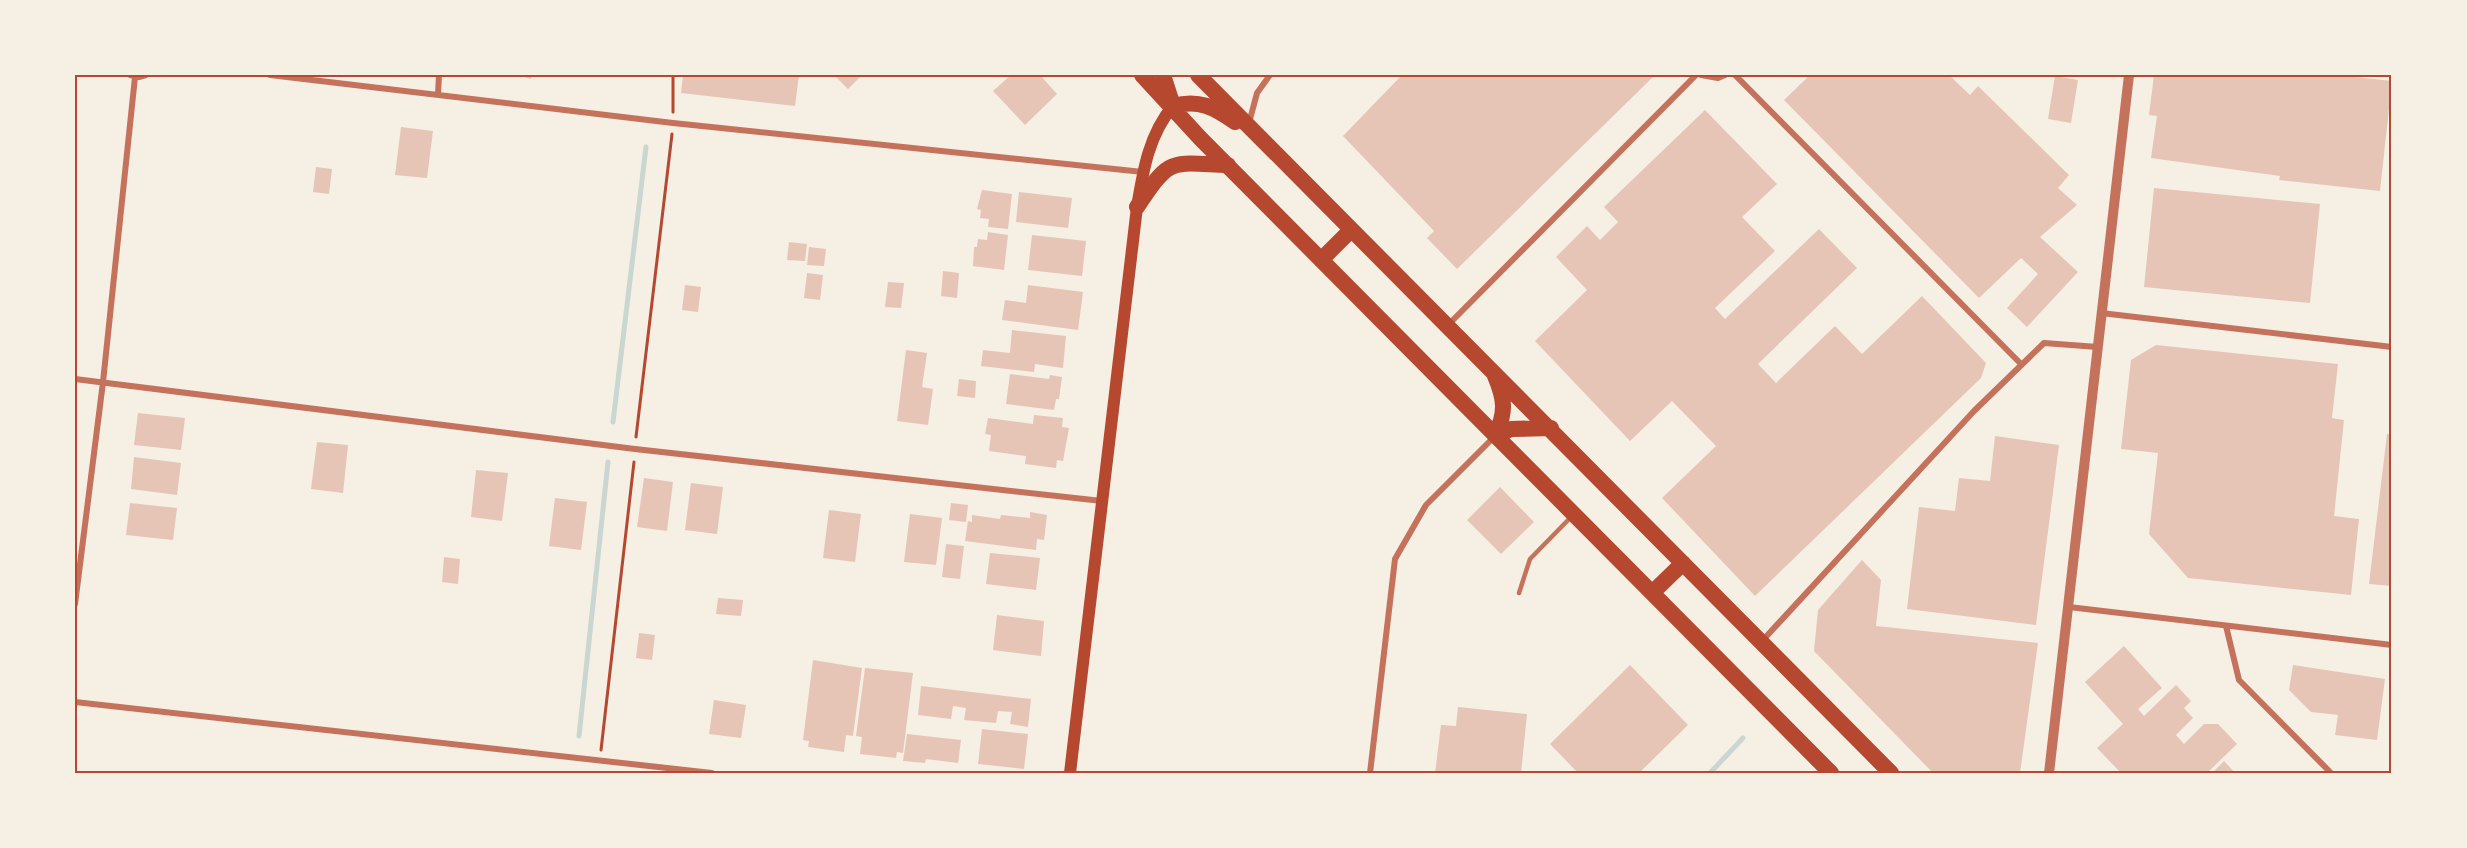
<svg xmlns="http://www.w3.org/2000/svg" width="2467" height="848" font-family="'Fira Sans Condensed',sans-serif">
<rect width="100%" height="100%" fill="#f6efe4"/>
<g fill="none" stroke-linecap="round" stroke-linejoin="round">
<path stroke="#c9d6d2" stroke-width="5" d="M613 422 646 147
M579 736 608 462
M1710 773 1743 738"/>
</g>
<path fill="#e6c5b7" d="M516 75H532L531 79Z
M683 75H799L795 106 681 93Z
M834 75H862L848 89Z
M1011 75H1040L1057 94 1025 125 993 91Z
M1398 75H1655L1457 269 1427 238 1434 231 1343 136 1400 77Z
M1810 75H1949L1970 95 1978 86 2069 175 2058 188 2077 205 2040 237 2078 272 2027 327 2007 308 2038 274 2021 258 1979 298 1784 100Z
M2154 75H2336L2392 81 2380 191 2279 180 2280 176 2151 158 2157 116 2149 115Z
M2055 76 2078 80 2071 123 2048 119Z
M1705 110 1777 184 1742 217 1775 251 1715 308 1725 319 1819 229 1857 268 1758 364 1776 383 1835 326 1862 354 1922 296 1986 363 1981 378 1755 596 1662 498 1716 446 1672 401 1630 441 1535 341 1587 290 1556 257 1587 226 1600 240 1618 222 1604 207Z
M401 127 433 131 427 178 395 175Z
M316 167 332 169 329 194 313 192Z
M2154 188 2320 204 2310 303 2144 287Z
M982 190 1012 194 1008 229 988 227 989 219 980 218 981 210 977 209Z
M1019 192 1072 198 1068 228 1016 222Z
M988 232 1008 235 1004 270 973 266 974 247H977L978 239 987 240Z
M1032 235 1086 241 1082 276 1028 270Z
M789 242 807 244 805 261 787 260Z
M809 247 826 249 824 266 807 265Z
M943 271 959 273 957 298 941 296Z
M807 273 823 275 820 300 804 298Z
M888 282 904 283 901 308 885 307Z
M685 285 701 287 698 312 682 310Z
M1028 285 1083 292 1078 330 1002 320 1005 300 1026 303Z
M1012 330 1066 336 1063 368 1035 364 1034 372 981 366 983 350 1010 353Z
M2156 345 2338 364 2332 418 2344 420 2334 516 2359 519 2351 595 2188 578 2149 534 2158 453 2121 449 2131 360Z
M906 350 927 353 922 387 933 389 928 425 897 421Z
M1010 374 1049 379 1050 375 1062 377 1059 399H1056L1054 410 1006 404Z
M959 379 976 381 975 398 957 396Z
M138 413 185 418 181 450 134 445Z
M1034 415 1063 418 1062 427 1069 428 1063 461 1057 460 1056 468 1025 464 1026 456 989 451 991 435 985 434 988 418 1033 424Z
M2387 434 2392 435V586L2369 584Z
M1995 436 2059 445 2036 625 1907 609 1919 507 1955 511 1959 478 1990 481Z
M317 442 348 445 343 493 311 489Z
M134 457 181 463 177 495 131 489Z
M476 470 508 473 502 521 471 517Z
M644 478 673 482 667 531 637 527Z
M691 483 723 487 717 534 685 530Z
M1500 487 1534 522 1501 554 1467 520Z
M555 498 587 502 581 550 549 546Z
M130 503 177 508 173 540 126 535Z
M951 503 968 505 966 522 949 520Z
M829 510 861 514 855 562 823 558Z
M1030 512 1047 515 1044 540 1037 539 1036 550 965 541 968 521 972 522V515L1000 519 1001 515 1030 518Z
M910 514 942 518 936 565 904 562Z
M946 544 964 546 960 579 942 577Z
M990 553 1040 558 1036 590 986 584Z
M444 557 460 559 458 584 442 582Z
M1862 560 1881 580 1876 626 2038 643 2020 773H1933L1814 651 1818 610Z
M718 598 743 600 741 616 716 614Z
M997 615 1044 621 1041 656 993 650Z
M639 633 655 635 652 660 636 658Z
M2124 646 2162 688 2138 709 2144 716 2176 685 2191 701 2184 708 2193 718 2176 735 2184 744 2204 724H2218L2237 744 2207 773H2121L2097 748 2123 724 2085 682Z
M813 660 862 668 853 736 846 735 844 752 808 747 809 741 803 740Z
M1630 665 1688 725 1639 773H1578L1550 744Z
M2293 665 2385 679 2377 740 2335 735 2338 715 2311 712 2289 690Z
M865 668 913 673 903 753 897 752 896 758 860 754 862 737 856 736Z
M921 686 1031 699 1028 727 1010 724 1012 712 998 711 996 723 964 720 966 708 953 706 951 719 918 715Z
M714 700 746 705 741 738 709 734Z
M1458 707 1527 714 1521 773H1435L1441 725 1456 726Z
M982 729 1028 734 1024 769 978 764Z
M907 734 961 740 958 763 926 759 925 763 903 761Z
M2224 761 2235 773H2212Z"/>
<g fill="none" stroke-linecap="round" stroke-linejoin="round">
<path stroke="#b5482f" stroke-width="3" d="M673 112V75
M636 437 672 134
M601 750 634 462"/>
<path stroke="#c5725c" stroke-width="4.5" d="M1519 593 1530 559 1572 516"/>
<path stroke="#c5725c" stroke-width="6" d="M130 75 139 77 146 75
M270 75 673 123 1143 172
M1701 75 1718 78 1725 75
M1735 75 2021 364
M438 94 439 75
M1249 123 1257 93 1270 75
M2101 313 2392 347
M1449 324 1696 75
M75 379 635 449 1102 501
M75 604 103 382 135 77
M2069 607 2392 645
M2226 626 2239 680 2331 773
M1763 640 1974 411 2044 343 2098 347
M75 702 712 773
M1370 773 1395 559 1426 505 1494 437"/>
<path stroke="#c5725c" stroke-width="10" d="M2049 773 2129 75"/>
<path stroke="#b5482f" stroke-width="12" d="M1070 773 1137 207C1143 171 1149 134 1173 106"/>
<path stroke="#b5482f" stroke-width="16" d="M1142 75 1200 138 1831 773
M1163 75 1172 103
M1198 75 1891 773
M1173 106C1199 99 1214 107 1235 122
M1137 207C1171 156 1169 163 1228 165
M1321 260 1351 230
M1495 376C1505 400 1506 411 1496 435
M1496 435 1511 429 1551 428
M1652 593 1683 563"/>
</g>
<rect width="2467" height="848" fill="none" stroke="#f6efe4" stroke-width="153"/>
<rect x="76" y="76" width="2314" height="696" fill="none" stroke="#b5482f" stroke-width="2"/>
</svg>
